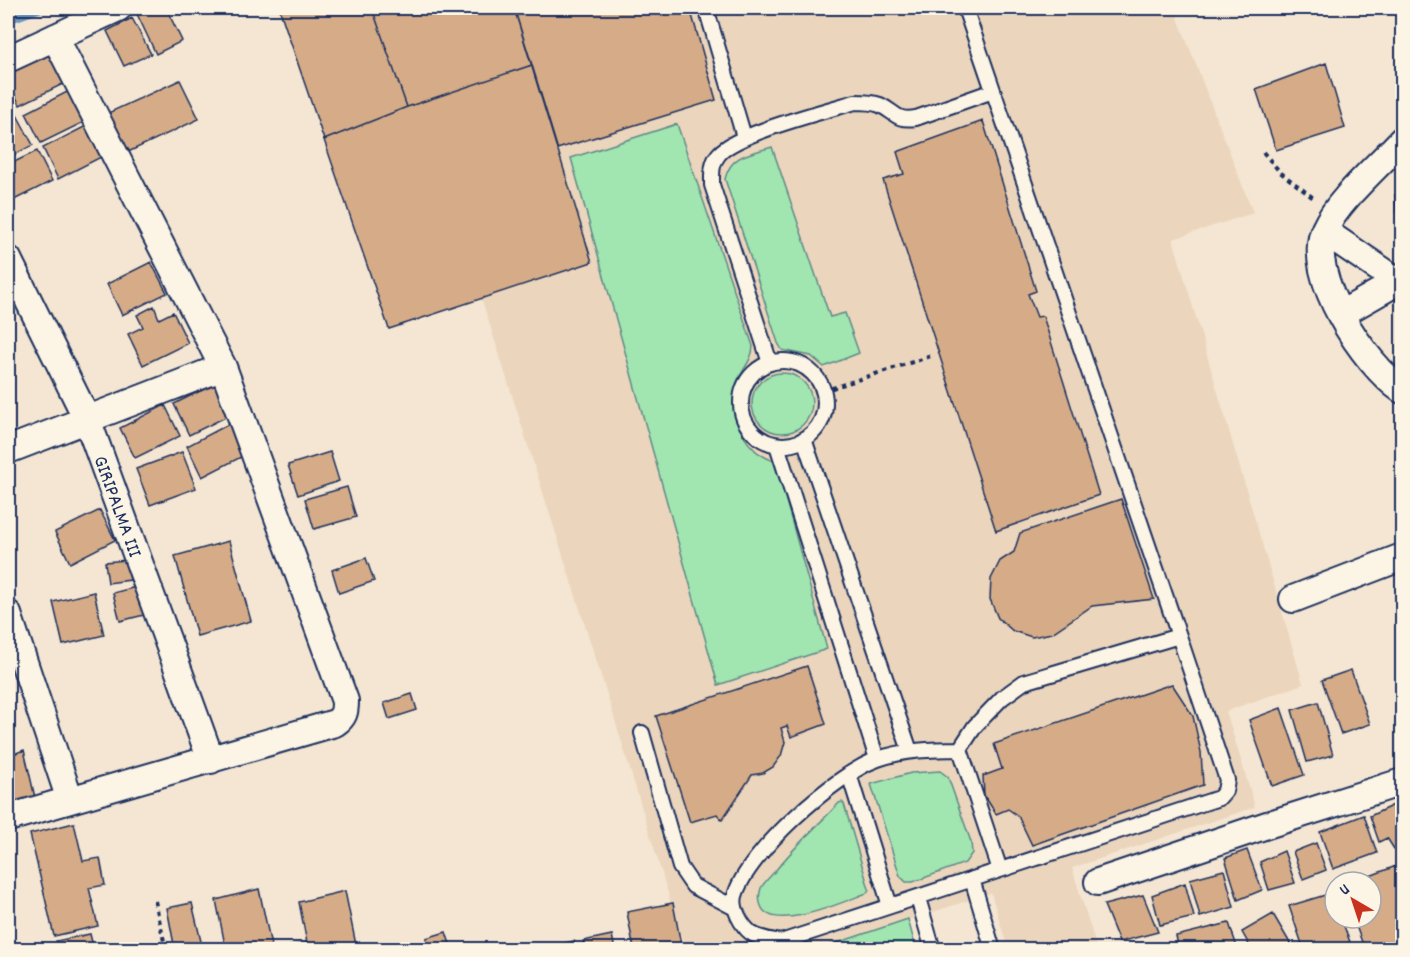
<svg xmlns="http://www.w3.org/2000/svg" width="1410" height="957" font-family="Dekko,sans-serif">
<rect width="100%" height="100%" fill="#f4e6d2"/>
<filter id="ink" filterUnits="userSpaceOnUse"><feTurbulence type="fractalNoise" baseFrequency=".0167" numOctaves="2"/><feDisplacementMap in="SourceGraphic" scale="12" xChannelSelector="R" yChannelSelector="G"/><feConvolveMatrix kernelMatrix="1 2 1 2 8 2 1 2 1" color-interpolation-filters="sRGB"/></filter>
<g filter="url(#ink)">
<path fill="#ebd5bc" d="M690 8H1174L1253 213 1173 239 1303 684 1226 711 1255 807 1072 868 1097 949H1008L991 893 819 949H685L611 707 481 297 557 149 716 100Z"/>
<path fill="#a1e5b0" stroke="#5e8a87" stroke-width="1.5" d="M677 124 753 346C753 362 738 373 735 388 730 409 739 435 754 449 759 455 767 458 774 461L777 468 827 649 718 685 571 158Z
M772 147 830 317 845 313 859 353 824 367 811 356 782 350 778 343 725 179C731 154 750 154 772 147Z
M752 403a30 30 0 1 1 60 0a30 30 0 1 1-60 0Z
M940 771 948 777 971 842 972 853 965 863 913 882H906L900 876 871 784 911 773Z
M842 802 844 804 869 889 867 893C847 900 772 935 761 906 759 901 759 894 761 888 764 882 771 876 776 870 795 846 818 825 839 803Z
M908 919 916 949H819Z"/>
<g fill="none" stroke-linecap="round" stroke-linejoin="round">
<path stroke="#6896be" stroke-width="8" d="M8 20 41 8"/>
</g>
<path fill="#d5ac87" stroke="#1b2f5e" stroke-width="1.5" d="M151 8H166L182 41 156 54 137 14Z
M279 8H372L407 107 324 140Z
M372 8H514L532 65 407 107Z
M514 8H690L716 100 557 149Z
M132 18 151 54 124 66 107 31Z
M49 52 65 83 20 105 8 81V73Z
M1326 63 1345 128 1276 150 1256 89Z
M532 65 592 262 389 329 324 140 407 107Z
M180 80 199 119 126 153 108 113Z
M71 90 86 121 41 143 26 113Z
M17 115 33 145 8 158V120Z
M983 121 1036 291 1028 294 1037 317 1043 316 1099 495 996 531 883 180 904 174 897 152Z
M88 125 103 156 58 179 43 148Z
M37 151 52 181 8 203V165Z
M1395 195H1402V232H1398Z
M151 262 167 293 122 315 107 284Z
M154 306 159 319 173 312 188 343 143 365 128 334 143 327 137 315Z
M218 382 234 413 189 435 174 404Z
M165 405 180 436 135 458 120 428Z
M231 423 247 454 202 477 187 446Z
M182 452 196 488 150 505 136 469Z
M330 452 339 481 298 495 288 465Z
M347 487 356 517 314 529 305 499Z
M1121 499 1154 599 1092 606 1052 633 1032 637 1013 631 998 618 990 599 991 579 1000 561 1014 552 1020 533Z
M100 510 115 540 70 563 55 532Z
M229 541 251 621 197 636 175 556Z
M366 558 374 581 339 593 332 570Z
M127 560 130 580 108 583 105 562Z
M136 587 144 615 120 621 113 593Z
M94 592 104 635 63 645 53 602Z
M807 666 826 724 791 737 787 726 781 728 785 742 781 756 773 767 763 773 752 775 722 820 717 814 690 822 656 716Z
M1351 670 1370 724 1341 734 1322 680Z
M1172 684 1193 716 1201 752 1203 785 1032 845 1018 816 1008 809 996 814 984 795 983 776 1002 769 994 744Z
M412 694 417 710 389 719 384 703Z
M1318 702 1333 755 1307 762 1292 710Z
M1281 708 1304 775 1272 786 1249 720Z
M24 750 36 802 8 807V756Z
M1402 801V845L1394 849 1387 838 1379 842 1370 816Z
M1364 815 1377 853 1333 869 1320 832Z
M74 823 83 861 100 858 105 885 89 888 98 926 54 936 30 834Z
M1316 843 1326 870 1303 879 1293 852Z
M1247 850 1262 890 1238 900 1225 858Z
M1284 851 1295 883 1269 890 1260 862Z
M1396 866 1402 884V950H1365L1353 918H1371V882H1354Z
M1224 870 1234 907 1200 917 1190 879Z
M1185 883 1194 917 1160 925 1152 895Z
M259 889 272 950H226L216 900Z
M345 891 357 950H273L307 943 299 902Z
M1332 893 1335 901V918H1341L1350 942 1326 950H1304L1289 906Z
M1143 895 1158 932 1119 942 1104 905Z
M192 903 203 950H175L167 908Z
M673 903 682 950H634L627 912Z
M1273 914 1294 950H1252L1242 932Z
M1229 923 1238 950H1179L1176 936Z
M446 932 452 950H430L426 938Z
M90 934 94 950H57L56 941Z
M612 935 615 950H585L583 941Z
M574 941 576 950H538V949Z"/>
<g fill="none" stroke-linecap="round" stroke-linejoin="round">
<defs>
<path id="service" d="M706 8 744 137
M741 403a42 42 0 1 1 84 0a42 42 0 1 1-84 0Z
M770 363 712 185C712 174 711 163 719 154 737 133 826 111 855 102 864 102 872 102 880 105 897 113 895 121 916 118L993 91
M804 439 910 751
M777 445 877 759
M642 733 680 867 693 886 735 908
M960 749 975 726 1002 698 1024 682 1179 636 965 8
M849 774 890 906
M1000 870 960 749C932 749 904 750 878 759 837 773 746 854 735 896 732 908 741 925 751 933 759 939 771 940 781 942L1219 798 1225 791 1227 780 1179 636
M972 879 993 950
M918 898 933 950"/>
<path id="minor" d="M8 59 118 8
M1402 140C1379 165 1338 200 1325 229 1304 274 1365 365 1402 390
M1324 231 1402 284
M8 259 87 419 211 760
M1341 314 1397 282
M8 450 223 367
M1293 599 1402 557
M8 614 70 800
M8 818 335 723C344 717 345 712 345 701L223 367 55 37
M1098 882 1267 825 1402 782"/>
</defs>
<use href="#service" stroke="#1b2f5e" stroke-width="18"/>
<use href="#minor" stroke="#1b2f5e" stroke-width="30"/>
<path stroke="#1b2f5e" stroke-width="4" stroke-dasharray="4.5 4.5" stroke-linecap="butt" d="M1263 152 1280 172 1316 200
M823 391 931 356
M155 901 166 950"/>
<use href="#service" stroke="#fcf5e5" stroke-width="14"/>
<use href="#minor" stroke="#fcf5e5" stroke-width="26"/>
</g>
</g>
<g text-anchor="middle" stroke-width="4.5" stroke-linejoin="round" paint-order="stroke">
<g font-size="20" fill="#1b2f5e" stroke="#fcf5e5">
<text transform="translate(119 506) rotate(70)" y="7">GIRIPALMA III</text>
</g>
</g>
<rect width="1410" height="957" fill="none" stroke="#fcf5e5" stroke-width="30"/>
<rect x="15" y="15" width="1380" height="927" fill="none" stroke="#1b2f5e" stroke-width="2" filter="url(#ink)"/>
<g transform="translate(1353 900) rotate(321)"><circle r="28" fill="#fcf5e5" stroke="#a2a6af" stroke-width="1.5"/>
<path d="M0-4.5L10 22L0 15L-10 22Z" fill="#c8321e"/>
<text y="-9" font-size="16" font-weight="bold" text-anchor="middle" fill="#1b2f5e">U</text>
</g>
</svg>
